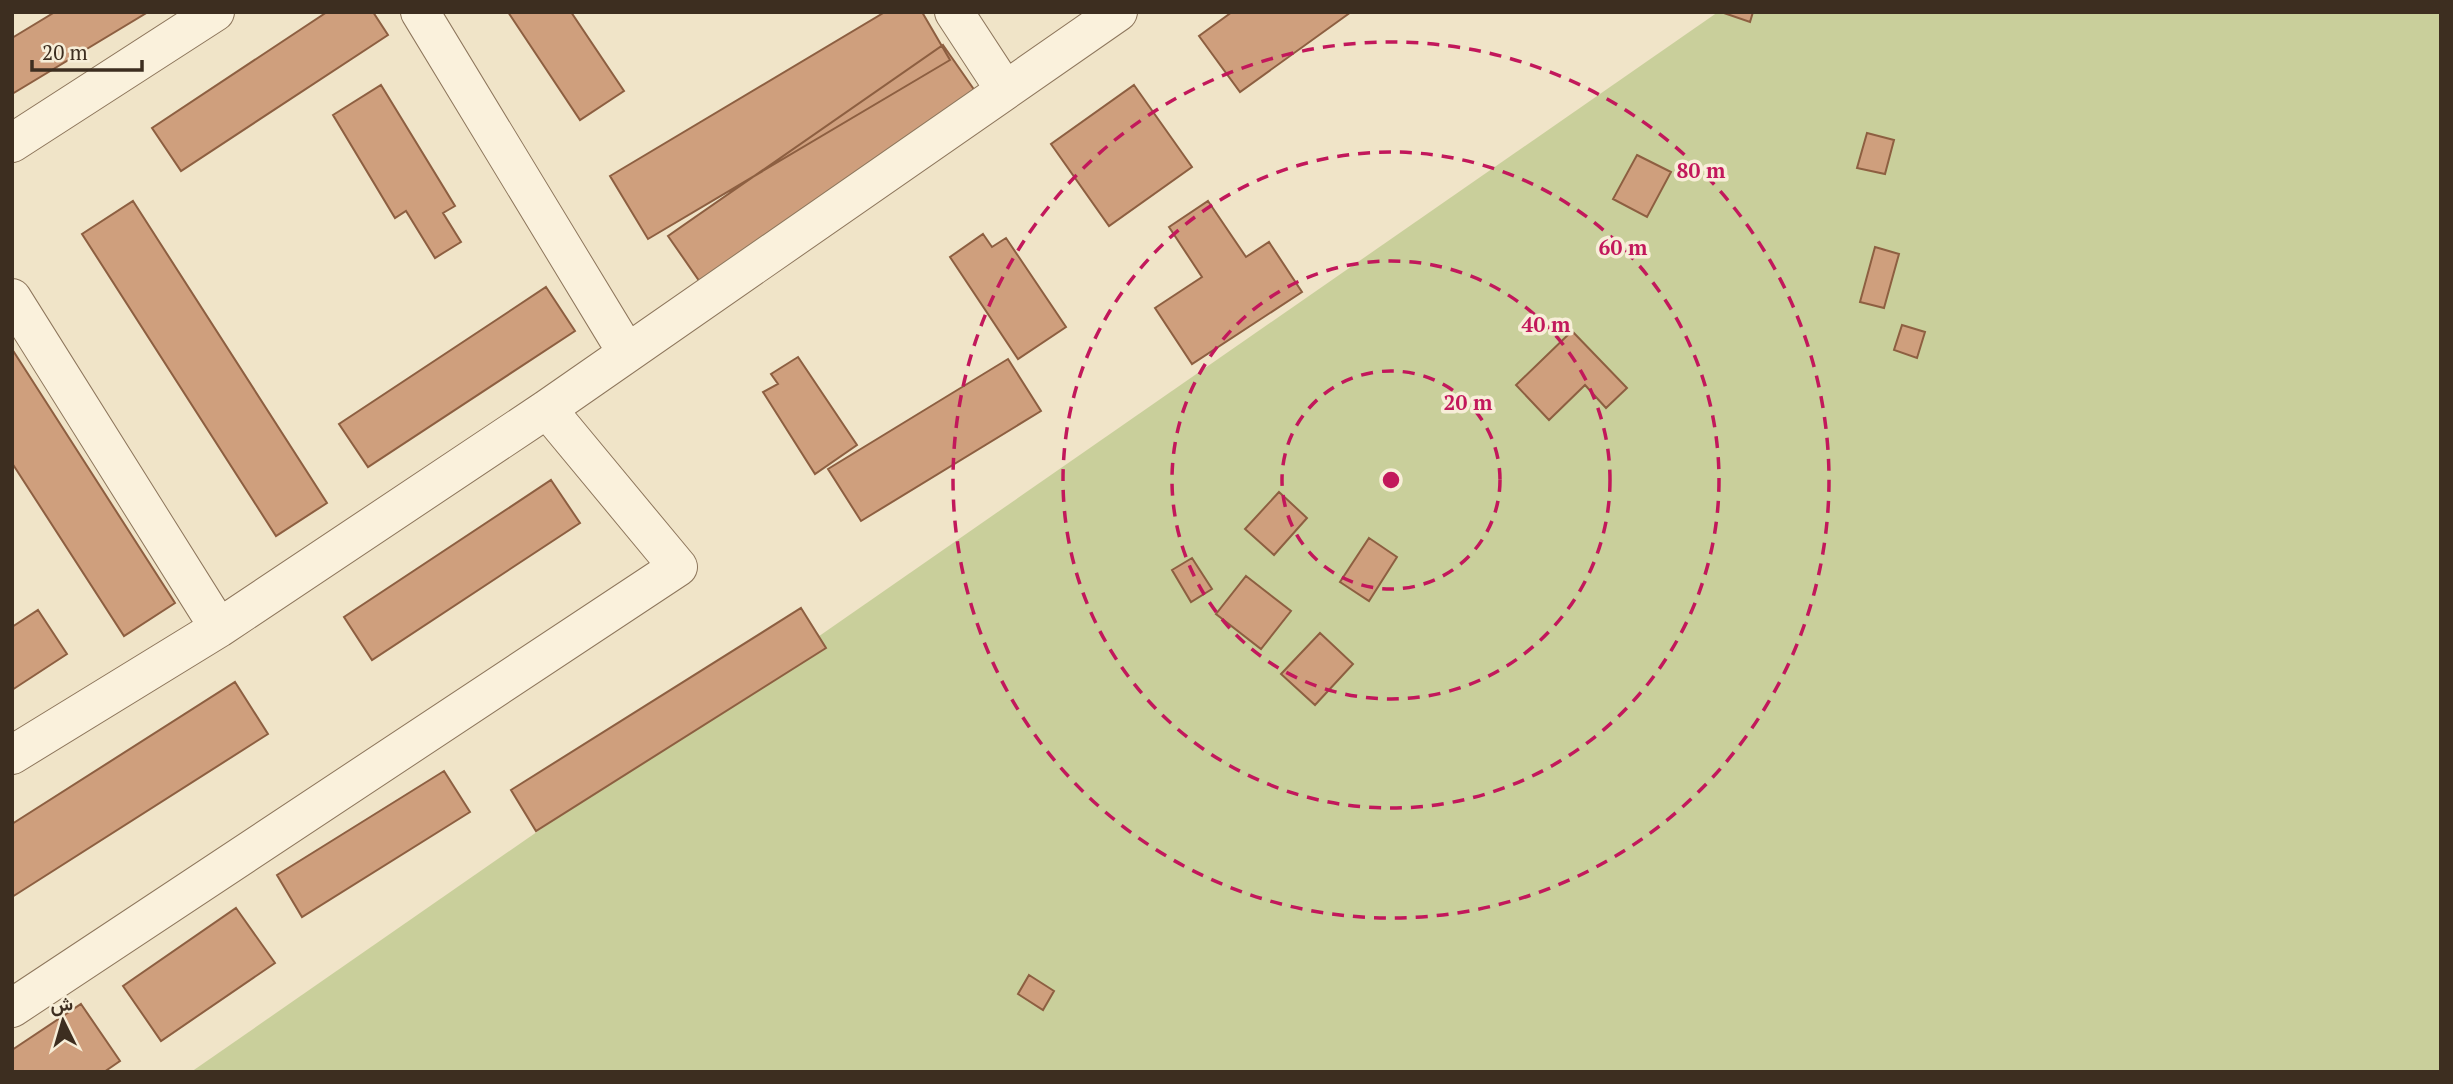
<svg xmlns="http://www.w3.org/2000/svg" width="2453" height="1084" font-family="'PT Serif',Vazirmatn,serif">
<rect width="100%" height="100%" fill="#f0e4c8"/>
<path fill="#c9cf9b" d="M1718 12H2441V1072H191Z"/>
<path fill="#cf9f7d" stroke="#8d5f41" stroke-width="2" d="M55 12H148L12 94V38Z
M327 12H373L388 35 181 171 152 128Z
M508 12H571L624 91 580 120Z
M885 12H922L950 60 648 239 610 176Z
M1232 12H1351L1240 92 1199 36Z
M1721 12H1753L1750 22Z
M943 45 975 91 700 282 668 236Z
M381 85 455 206 443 213 461 242 435 258 406 211 395 218 333 115Z
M1134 85 1192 167 1109 226 1051 144Z
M1867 133 1894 140 1885 174 1857 168Z
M1637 155 1671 172 1647 217 1613 199Z
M133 201 327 503 276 536 82 234Z
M1208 201 1246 257 1269 242 1302 292 1192 364 1155 308 1202 277 1169 227Z
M983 234 992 247 1006 238 1066 327 1018 359 950 257Z
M1875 247 1899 254 1884 308 1860 302Z
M546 287 575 331 368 467 339 424Z
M1902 325 1925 332 1917 358 1894 350Z
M1572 331 1627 388 1606 408 1585 385 1549 420 1516 385Z
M12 349 175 603 124 636 12 463Z
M798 357 857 445 815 474 763 392 778 384 771 374Z
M1008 359 1041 411 861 521 828 469Z
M551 480 580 523 372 660 344 617Z
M1279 492 1307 518 1274 555 1245 529Z
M1369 538 1397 557 1369 601 1340 582Z
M1192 558 1212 589 1191 602 1172 570Z
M1246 576 1291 611 1261 649 1216 614Z
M801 608 826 648 536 831 511 790Z
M38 610 67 654 12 690V627Z
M1320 633 1353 664 1315 705 1281 674Z
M235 682 268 734 12 897V824Z
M444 771 470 812 302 917 277 875Z
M236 908 275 963 161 1041 123 986Z
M1029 975 1054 991 1043 1010 1018 994Z
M81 1004 120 1061 104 1072H12V1050Z"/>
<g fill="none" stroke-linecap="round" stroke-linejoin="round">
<defs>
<path id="street" d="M420 12 627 353
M954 12 1005 90
M12 143 215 12
M12 298 219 628
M12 755 219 628 547 409 1118 12
M12 1008 678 567 547 409"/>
</defs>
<use href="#street" stroke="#8d765c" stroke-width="40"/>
<use href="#street" stroke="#faf1dc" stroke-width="38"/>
</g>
<g fill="none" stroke="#c2185b" stroke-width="3.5" stroke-dasharray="12 9">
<circle cx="1391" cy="480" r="109"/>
<circle cx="1391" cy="480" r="219"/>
<circle cx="1391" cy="480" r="328"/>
<circle cx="1391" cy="480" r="438"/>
</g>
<circle cx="1391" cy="480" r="10" fill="#c2185b" stroke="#f7eed8" stroke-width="3.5"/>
<g font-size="21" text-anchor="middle" font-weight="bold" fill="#c2185b" stroke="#f7eed8" stroke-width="7" stroke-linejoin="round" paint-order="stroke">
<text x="1701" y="178">80 m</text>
<text x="1623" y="255">60 m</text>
<text x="1546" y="332">40 m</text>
<text x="1468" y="410">20 m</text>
</g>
<rect width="2453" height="1084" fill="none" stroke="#3d2e20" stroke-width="28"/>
<g transform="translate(63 1021) rotate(355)" stroke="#f7eed8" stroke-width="5" paint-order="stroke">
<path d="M0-5L12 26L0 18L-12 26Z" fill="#3d2e20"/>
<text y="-10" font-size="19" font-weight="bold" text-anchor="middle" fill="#3d2e20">ش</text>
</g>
<path d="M32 60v10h110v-10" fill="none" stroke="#3d2e20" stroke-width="3.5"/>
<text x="42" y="60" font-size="21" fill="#3d2e20" stroke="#f7eed8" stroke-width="5" paint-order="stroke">20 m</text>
</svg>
